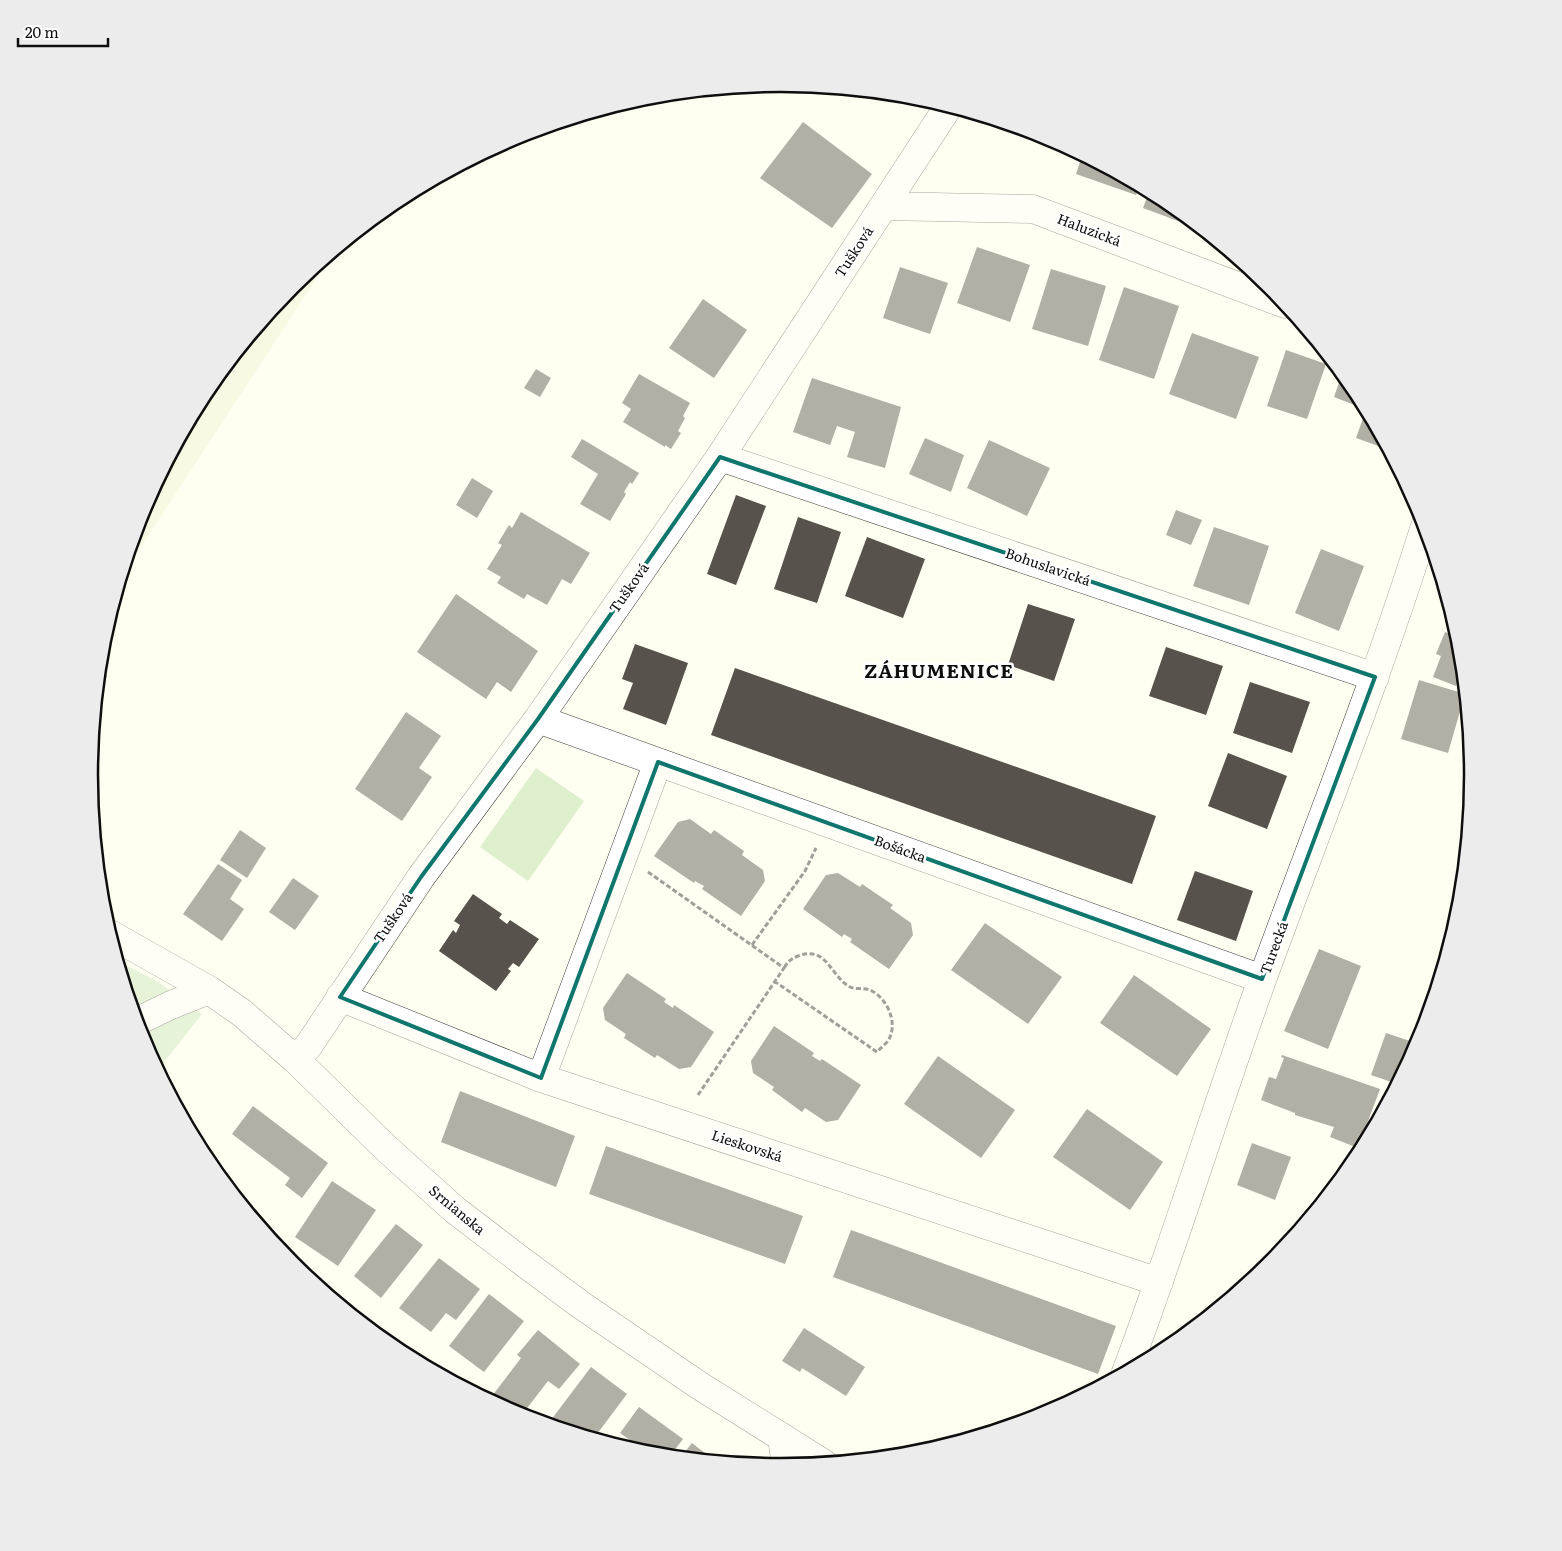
<svg xmlns="http://www.w3.org/2000/svg" width="1562" height="1551" font-family="Literata,serif">
<rect width="100%" height="100%" fill="#fefef1"/>
<path fill="#f1f3d2" d="M333 253 123 574 142 511 206 391 292 286Z"/>
<path fill="#cbe7bc" d="M118 961 158 982 202 1014 158 1070 142 1040Z"/>
<path fill="#deefcd" d="M536 768 584 801 528 881 480 847Z"/>
<path fill="#57524b" d="M803 122 872 174 832 228 760 178Z
M1082 156 1139 186 1136 195 1076 174Z
M1149 192 1166 200 1188 219 1186 224 1143 208Z
M977 247 1030 265 1010 322 957 303Z
M900 267 948 283 930 334 883 318Z
M1051 269 1106 286 1088 346 1032 329Z
M1124 287 1179 306 1154 379 1099 360Z
M703 299 747 330 714 378 669 348Z
M1192 333 1259 357 1236 419 1169 394Z
M1286 350 1326 364 1307 419 1267 406Z
M536 369 551 378 540 397 524 388Z
M639 374 690 403 683 416 685 418 678 431 681 433 671 449 665 445V447L623 422 631 409 622 403Z
M1342 374 1356 391 1363 405 1362 408 1334 397Z
M812 378 901 407 885 468 847 457 855 432 837 426 830 445 793 432Z
M1366 410 1387 449 1356 438Z
M925 438 964 455 951 492 909 474Z
M582 439 639 473 632 484 630 482 624 492 626 494 610 521 580 504 598 474 571 457Z
M989 440 1050 468 1027 516 967 488Z
M472 478 493 491 477 518 456 505Z
M736 495 766 506 736 585 707 574Z
M1176 510 1202 520 1191 545 1166 535Z
M521 512 590 553 571 584 562 579 547 605 527 594 524 599 497 583 501 577 487 569 502 545 498 543 509 525 512 528Z
M798 517 841 532 817 603 774 589Z
M1214 527 1269 546 1249 605 1193 586Z
M867 537 925 559 903 618 845 596Z
M1321 549 1364 566 1339 631 1295 613Z
M456 594 538 651 511 692 497 682 486 699 417 652Z
M1028 604 1075 619 1054 681 1008 665Z
M1445 632 1458 637 1460 641 1462 670 1456 686 1433 677 1441 656 1436 654Z
M635 644 688 663 666 725 623 709 633 683 622 679Z
M1166 647 1223 666 1206 715 1149 696Z
M735 668 1156 816 1132 884 711 735Z
M100 671 107 676 98 690Z
M1419 680 1465 694 1448 753 1401 739Z
M1250 682 1310 702 1292 753 1233 733Z
M406 712 441 736 419 768 432 777 402 821 355 789Z
M94 728 101 732 92 746Z
M1228 753 1287 776 1267 829 1208 806Z
M690 819 711 834 714 830 744 851 742 855 763 870 765 881 741 916 702 889 704 886 695 881 694 883 654 856 678 822Z
M240 830 266 848 247 878 220 860Z
M218 864 242 880 230 899 244 909 222 941 183 914Z
M1195 871 1253 891 1236 941 1177 920Z
M838 873 860 887 862 884 893 905 890 908 911 923 913 935 889 969 850 942 852 939 844 934 842 937 803 909 826 875Z
M293 878 319 896 295 930 269 912Z
M473 894 502 914 499 918 507 924 510 920 539 939 519 967 513 963 508 969 511 971 496 991 439 951 453 930 456 933 460 925 454 921Z
M985 923 1062 977 1028 1024 951 970Z
M1319 949 1361 966 1328 1049 1284 1031Z
M627 973 666 999 664 1002 673 1008 674 1005 714 1032 691 1067 679 1069 657 1055 655 1058 624 1038 626 1034 605 1020 603 1008Z
M1134 975 1211 1029 1177 1076 1100 1023Z
M774 1026 814 1053 812 1056 820 1061 822 1059 861 1085 838 1120 826 1122 805 1108 802 1112 772 1090 774 1087 753 1073 751 1061Z
M1386 1033 1413 1042 1402 1073 1397 1084 1371 1075Z
M1282 1055 1380 1089 1358 1148 1330 1137 1334 1127 1295 1115V1113L1261 1100 1269 1077 1276 1079 1284 1058 1281 1057Z
M938 1056 1015 1110 981 1158 904 1104Z
M460 1091 575 1136 556 1187 441 1142Z
M253 1106 328 1163 302 1198 285 1185 290 1178 232 1134Z
M1087 1109 1163 1162 1130 1210 1053 1157Z
M1252 1143 1291 1157 1275 1200 1237 1185Z
M606 1146 803 1216 785 1264 589 1194Z
M332 1181 376 1210 338 1266 295 1237Z
M396 1224 423 1245 381 1298 354 1276Z
M851 1230 1116 1326 1098 1374 833 1277Z
M439 1258 480 1289 456 1320 446 1313 431 1332 399 1308Z
M489 1294 524 1321 484 1372 449 1346Z
M804 1328 865 1367 846 1396 802 1368 800 1372 782 1361Z
M538 1330 580 1364 559 1389 548 1381 521 1416 489 1400 521 1358 517 1355Z
M591 1367 627 1394 594 1438 548 1424Z
M639 1407 683 1439 670 1456 650 1454 620 1433Z
M692 1443 715 1461 681 1457Z"/>
<g fill="none" stroke-linecap="round" stroke-linejoin="round">
<defs>
<path id="minor" d="M884 206 1033 209 1285 304
M720 457 1375 677
M538 719 1262 979
M110 934 209 990 242 1013 296 1060 388 1150 455 1210 519 1259 581 1305 700 1386 823 1463
M340 997 541 1078 1159 1282
M136 1022 171 1005 209 990
M296 1060 309 1045 421 877 538 719 720 457 948 107
M541 1078 658 762
M1126 1372C1175 1243 1215 1110 1262 980 1317 829 1377 680 1425 526
M782 1437 786 1467"/>
</defs>
<use href="#minor" stroke="#414141" stroke-width="29"/>
<path stroke="#303030" stroke-width="3" stroke-dasharray="5 2.5" stroke-linecap="butt" d="M648 872 784 968 698 1095
M752 945 805 871 816 848
M774 981 877 1052C881 1047 888 1043 890 1037 897 1021 887 999 872 991 865 987 856 990 850 987 830 976 827 945 798 956 791 959 788 961 784 968"/>
<use href="#minor" stroke="#fff" stroke-width="28"/>
</g>
<path d="M0 0H1562V1551H0ZM720 457 1375 677 1262 979 658 762 541 1078 340 997 421 877 538 719Z" fill="#fefef1" fill-opacity=".55" fill-rule="evenodd"/>
<path fill="none" stroke="#0f766e" stroke-width="4" stroke-linejoin="round" d="M720 457 1375 677 1262 979 658 762 541 1078 340 997 421 877 538 719Z"/>
<g text-anchor="middle" stroke-width="5" stroke-linejoin="round" paint-order="stroke">
<g font-size="14" fill="#0e0e0e" stroke="#fff">
<text transform="translate(1089 230) rotate(21)" y="5">Haluzická</text>
<text transform="translate(854 252) rotate(-57)" y="5">Tušková</text>
<text transform="translate(1048 567) rotate(19)" y="5">Bohuslavická</text>
<text transform="translate(629 588) rotate(-55)" y="5">Tušková</text>
<text transform="translate(900 849) rotate(20)" y="5">Bošácka</text>
<text transform="translate(393 918) rotate(-56)" y="5">Tušková</text>
<text transform="translate(1274 948) rotate(-70)" y="5">Turecká</text>
<text transform="translate(747 1146) rotate(18)" y="5">Lieskovská</text>
<text transform="translate(457 1210) rotate(40)" y="5">Srnianska</text>
</g>
<g font-size="19" font-weight="bold" letter-spacing="1" fill="#0e0e0e" stroke="#fff">
<text x="939" y="678">ZÁHUMENICE</text>
</g>
</g>
<path d="M0 0H1562V1551H0ZM98 775a683 683 0 1 1 1366 0a683 683 0 1 1-1366 0Z" fill="#ececec" fill-rule="evenodd"/>
<path fill="none" stroke="#0e0e0e" stroke-width="2.5" d="M98 775a683 683 0 1 1 1366 0a683 683 0 1 1-1366 0Z"/>
<path d="M18 38v8h90v-8" fill="none" stroke="#0e0e0e" stroke-width="2.5"/>
<text x="25" y="38" font-size="15" fill="#0e0e0e" stroke="#ffffff" stroke-width="4" paint-order="stroke">20 m</text>
</svg>
